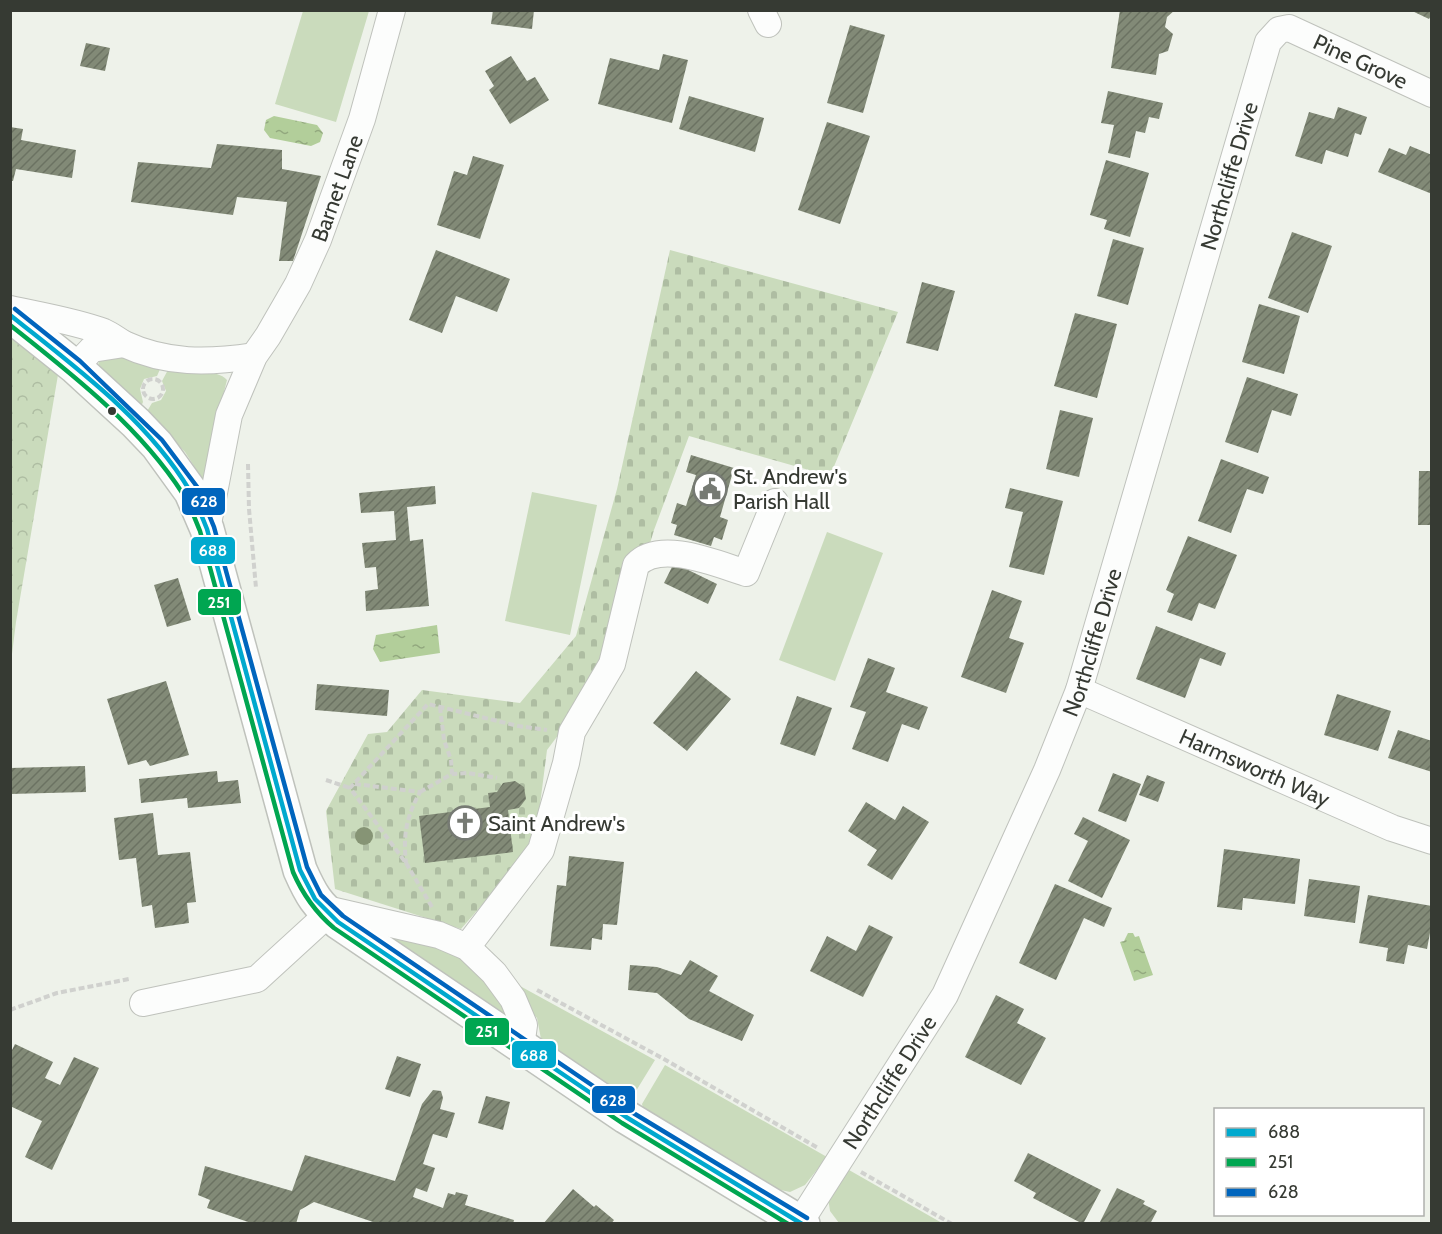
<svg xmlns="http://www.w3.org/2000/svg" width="1442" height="1234" font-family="Cabin,sans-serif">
<defs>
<pattern id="forest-crowns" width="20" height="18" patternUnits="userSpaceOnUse" patternTransform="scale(1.5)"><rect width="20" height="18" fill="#cadbbc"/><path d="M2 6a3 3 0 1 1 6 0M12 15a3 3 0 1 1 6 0" fill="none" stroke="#aebda2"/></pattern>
<pattern id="cemetery-stones" width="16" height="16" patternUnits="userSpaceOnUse" patternTransform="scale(1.5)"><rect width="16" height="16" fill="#cadbbc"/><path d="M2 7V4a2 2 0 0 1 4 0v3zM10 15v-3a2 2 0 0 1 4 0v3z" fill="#aebda2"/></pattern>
<pattern id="water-ripples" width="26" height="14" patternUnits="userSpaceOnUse" patternTransform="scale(1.5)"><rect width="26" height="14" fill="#b2ce9a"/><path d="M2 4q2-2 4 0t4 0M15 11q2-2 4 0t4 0" fill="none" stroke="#92a87e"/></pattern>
<pattern id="building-hatch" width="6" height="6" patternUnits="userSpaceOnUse" patternTransform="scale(1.5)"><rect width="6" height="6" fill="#828a77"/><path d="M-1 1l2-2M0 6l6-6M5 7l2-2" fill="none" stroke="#6b7262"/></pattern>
</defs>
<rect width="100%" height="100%" fill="#eef2ea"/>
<path fill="#cadbbc" d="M303 11H369L336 122 275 104Z
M113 352 161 367 157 376 144 379 140 389 143 402 140 409 98 370 99 357Z
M169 368C183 369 218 369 227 380L210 447 207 479 203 480 185 452 146 413 152 403 161 400 166 391 162 381Z
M532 492 597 505 570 635 505 621Z
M827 532 883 553 835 681 779 660Z
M388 933 472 958 517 1025 389 938Z
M512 985 520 986 655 1060 636 1091 631 1096 621 1095 546 1046 541 1039 537 1018 525 1006Z
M665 1065 827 1157 805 1185 790 1192 776 1189 644 1111 642 1104Z
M849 1170 942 1223H839L830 1211 828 1198Z"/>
<path fill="url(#forest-crowns)" d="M11 317 60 363 16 622 11 662Z"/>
<path fill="url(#cemetery-stones)" d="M670 250 898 312 830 476 689 436 654 530 599 714 562 730 547 750 535 844 461 929 335 889 326 811 368 734 387 732 422 690 520 703 576 636 617 489Z"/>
<path fill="url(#water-ripples)" d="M274 116 317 125 323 133 320 142 311 146 270 138 264 130 266 120Z
M437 625 440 653 380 662 373 649 376 635Z
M1128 933H1133L1135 937 1139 936 1153 975 1134 981 1120 942 1124 941Z"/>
<path fill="url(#building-hatch)" d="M493 10H534L532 29 491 24Z
M1120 10H1175L1167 17 1165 27 1173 34 1168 51 1159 54 1156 75 1111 68Z
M1410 10H1432V14L1429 19Z
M850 25 885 35 863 113 827 103Z
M86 43 110 48 105 71 80 66Z
M663 54 688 60 672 123 598 104 610 58 659 70Z
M511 56 527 81 535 77 549 100 510 124 489 90 494 86 485 71Z
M1108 91 1163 103 1159 119 1149 117 1145 133 1136 131 1130 158 1108 153 1114 125 1101 123Z
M689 96 764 118 755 152 679 129Z
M1338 107 1367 117 1361 135 1355 133 1348 157 1326 150 1322 164 1295 156 1309 112 1334 119Z
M827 122 870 136 840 224 798 210Z
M10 127 23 129 21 140 76 150 72 178 16 169 13 181H10Z
M217 144 282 150V169L321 176 293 261H279L287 202 237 197 233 215 131 202 138 162 211 168Z
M1410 146 1432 155V194L1378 172 1389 148 1406 155Z
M473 156 504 165 480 239 437 225 454 171 467 175Z
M1106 160 1149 173 1130 237 1104 229 1107 220 1090 215Z
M1292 232 1332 246 1308 313 1268 298Z
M1113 239 1144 248 1128 305 1097 296Z
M436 250 510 279 497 312 456 296 442 333 409 320Z
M922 282 955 291 938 351 906 343Z
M1259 304 1300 316 1284 374 1242 362Z
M1075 313 1117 324 1097 398 1054 386Z
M1247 377 1298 394 1291 416 1272 410 1258 453 1225 442Z
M1060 410 1093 418 1079 477 1046 469Z
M691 455 734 468 720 517 728 520 722 540 714 537 711 546 674 535 677 525 671 523 677 503 686 506 696 475 686 472Z
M1221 459 1269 477 1263 494 1247 489 1231 533 1198 521Z
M1419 471H1432V525H1418Z
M435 486 436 504 407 507 410 541 423 539 429 606 366 611 365 591 378 589 376 567 365 568 362 543 396 540 394 511 361 513 359 493Z
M1010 488 1063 501 1044 575 1009 567 1023 512 1005 508Z
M1188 536 1237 555 1215 609 1199 603 1192 621 1167 612 1174 594 1166 590Z
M674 563 717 584 708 604 664 583Z
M178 578 191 620 167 627 154 585Z
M992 590 1022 601 1009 638 1024 643 1006 693 961 677Z
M1156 626 1226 653 1221 666 1200 658 1185 698 1136 679Z
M868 658 895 668 886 692 928 707 919 730 902 724 888 762 852 749 866 712 850 707Z
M696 671 731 699 687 751 653 723Z
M166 681 189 755 150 766 146 760 128 765 107 699Z
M317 684 389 690 387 716 315 710Z
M1337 694 1391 711 1378 751 1324 735Z
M797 696 832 708 815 756 780 744Z
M1398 730 1432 741V772L1388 758Z
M85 766 86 792 10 794V768Z
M217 771 218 782 238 780 241 803 188 808 187 798 141 803 139 779Z
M1113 773 1141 784 1126 822 1098 811Z
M1147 775 1165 782 1158 802 1139 795Z
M515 781 524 787 526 799 519 808 508 810 513 852 425 863 419 816 490 807 488 793 497 792 503 783Z
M866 802 895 820 903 806 929 822 892 880 867 865 877 850 848 831Z
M153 813 158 855 190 852 196 902 187 903 189 923 155 928 152 905 142 907 136 858 119 860 114 818Z
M1083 817 1130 840 1102 898 1068 881 1088 841 1074 834Z
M1224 849 1300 859 1295 904 1243 898 1242 910 1217 907Z
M569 856 624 862 617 925 603 924 602 940 592 938 591 950 550 946 557 885 566 886Z
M1309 879 1360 886 1355 923 1304 916Z
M1055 884 1112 908 1104 927 1084 918 1056 980 1019 963Z
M1368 895 1432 906V922L1427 949 1408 945 1404 964 1386 961 1388 948 1359 943Z
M869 925 893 937 863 997 810 971 827 936 856 951Z
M690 960 718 976 709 991 754 1015 742 1041 689 1019 657 993 628 990 630 965 657 967 681 975Z
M996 995 1024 1009 1017 1023 1046 1038 1021 1085 965 1057Z
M15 1044 53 1062 45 1078 60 1085 74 1057 99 1068 52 1170 25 1157 42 1121 10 1106V1054Z
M397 1056 421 1064 410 1097 385 1089Z
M433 1090 441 1091 443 1098 440 1109 455 1113 447 1138 433 1134 423 1164 435 1168 427 1192 416 1188 413 1197 443 1208 448 1193 455 1195 456 1192 468 1195 465 1205 514 1220 513 1224H413L408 1222 407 1224H379L314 1202 300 1210 296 1224H254L207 1208 210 1200 198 1195 205 1166 292 1191 305 1155 395 1181 422 1104Z
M486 1096 510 1102 503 1130 478 1123Z
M1028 1153 1101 1190 1083 1224 1033 1198 1036 1193 1014 1181Z
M1117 1188 1145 1201 1143 1204 1157 1211 1150 1224H1099Z
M573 1189 594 1207 596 1205 614 1220 611 1224H543Z"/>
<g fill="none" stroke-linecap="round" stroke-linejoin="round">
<defs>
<g id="minor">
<path d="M761 10 768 24"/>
<path d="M10 309C42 316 74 321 104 332 111 335 117 340 124 344 167 364 208 363 254 356"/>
<path d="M75 367 92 349 124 344"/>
<path id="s1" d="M207 529 229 415 254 356 268 336 298 284 318 240 362 119 392 10"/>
<path id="s2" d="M1079 690 1392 828 1432 841"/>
<path d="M326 909 439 935 467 947 494 973 513 999 524 1025 521 1047"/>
<path d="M467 947 541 850 566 763 572 732 612 664 636 565C660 539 717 564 746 573L775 502"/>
<path d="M143 1003 257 979 328 914"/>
<path id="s3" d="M800 1222 945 995 1047 770 1079 690 1268 42 1279 30 1289 28 1432 94"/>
</g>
<path id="major" d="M10 315 75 367 136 423 157 445 191 492 207 529 300 870C311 895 317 905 338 922L626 1117 803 1224"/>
</defs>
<use href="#minor" stroke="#bfc2bc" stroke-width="28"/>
<use href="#major" stroke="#bfc2bc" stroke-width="36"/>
<path stroke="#d0d1ce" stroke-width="4" stroke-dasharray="6 3" stroke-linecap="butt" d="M143 389a10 10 0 1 1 20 0a10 10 0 1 1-20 0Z
M248 464 249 509 256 588
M440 707 444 740 451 760 452 774
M326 780 350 788
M355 784 420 792C406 818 403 835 406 863
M420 792 452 774 468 773 497 778
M432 907 406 863 350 788 428 704 518 726 547 730
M537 990 662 1058 818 1148
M10 1010 57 993 129 979
M861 1172 952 1224"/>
<use href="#minor" stroke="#fcfdfc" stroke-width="26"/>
<use href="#major" stroke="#fcfdfc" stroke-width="33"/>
<defs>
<path id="bus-1" d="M10 315C75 367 147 419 190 491 197 503 202 517 207 529L300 870 315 899 338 922 626 1117 802 1224"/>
<path id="bus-2" d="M10 325C73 375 139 426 183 494 190 505 195 519 200 531L293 872C303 895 315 912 334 928L622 1123 788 1224"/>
<path id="bus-3" d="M15 309 80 361 162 440 198 488 214 527 307 867 321 895 343 916 630 1111 807 1218"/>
</defs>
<use href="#bus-1" stroke="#fff" stroke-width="9"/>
<use href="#bus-2" stroke="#fff" stroke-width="9"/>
<use href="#bus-3" stroke="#fff" stroke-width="9"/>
<use href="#bus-1" stroke="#00a9ce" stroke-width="4.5"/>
<use href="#bus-2" stroke="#00a651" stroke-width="4.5"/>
<use href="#bus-3" stroke="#0065bd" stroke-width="4.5"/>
</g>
<circle fill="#869475" cx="364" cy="836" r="9"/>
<defs>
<symbol id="civic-ring" viewBox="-11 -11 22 22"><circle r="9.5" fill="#fff" stroke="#767a73" stroke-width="1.5"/><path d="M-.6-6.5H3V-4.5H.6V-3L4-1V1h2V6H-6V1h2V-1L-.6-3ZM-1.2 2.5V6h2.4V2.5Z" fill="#767a73"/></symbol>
<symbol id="church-ring" viewBox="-11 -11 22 22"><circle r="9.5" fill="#fff" stroke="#767a73" stroke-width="1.5"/><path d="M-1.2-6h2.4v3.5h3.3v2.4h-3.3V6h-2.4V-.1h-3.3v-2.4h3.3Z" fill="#767a73"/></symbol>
</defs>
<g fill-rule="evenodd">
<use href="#civic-ring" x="691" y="470" width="38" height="38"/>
<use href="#church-ring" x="446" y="804" width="38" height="38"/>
</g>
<circle fill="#363a33" stroke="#fff" stroke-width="2" cx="112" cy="411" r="5"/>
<g text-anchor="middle" stroke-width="6" stroke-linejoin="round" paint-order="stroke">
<g font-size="22" fill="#363a33" stroke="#fff">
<text dy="8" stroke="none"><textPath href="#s3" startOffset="1383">Pine Grove</textPath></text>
<text dy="8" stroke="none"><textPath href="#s3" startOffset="1138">Northcliffe Drive</textPath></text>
<text dy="8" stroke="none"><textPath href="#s1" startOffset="368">Barnet Lane</textPath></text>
<text dy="8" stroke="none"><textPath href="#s3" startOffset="652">Northcliffe Drive</textPath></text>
<text dy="8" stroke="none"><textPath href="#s2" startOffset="192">Harmsworth Way</textPath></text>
<text dy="8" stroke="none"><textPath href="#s3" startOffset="166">Northcliffe Drive</textPath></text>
</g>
<g font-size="22" fill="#363a33" stroke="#fff" text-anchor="start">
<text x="733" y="484">St. Andrew's<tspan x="733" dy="25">Parish Hall</tspan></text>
<text x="488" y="831">Saint Andrew's</text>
</g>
</g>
<g stroke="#fff" stroke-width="2">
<rect x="181" y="487" width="45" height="29" rx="6" fill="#0065bd"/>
<rect x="190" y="536" width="46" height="29" rx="6" fill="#00a9ce"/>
<rect x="197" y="588" width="45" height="28" rx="6" fill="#00a651"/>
<rect x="464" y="1017" width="46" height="29" rx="6" fill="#00a651"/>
<rect x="511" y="1040" width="46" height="29" rx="6" fill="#00a9ce"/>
<rect x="591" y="1085" width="45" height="29" rx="6" fill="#0065bd"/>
</g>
<g font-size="16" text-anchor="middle" font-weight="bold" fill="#fff">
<text x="204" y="507">628</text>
<text x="213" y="556">688</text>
<text x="219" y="608">251</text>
<text x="487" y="1037">251</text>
<text x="534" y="1061">688</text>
<text x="613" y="1106">628</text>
</g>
<rect width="1442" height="1234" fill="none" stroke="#363a33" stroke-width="24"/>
<rect x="1214" y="1108" width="210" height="108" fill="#ffffff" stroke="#afb0ad" stroke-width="1.5"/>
<rect x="1226" y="1128" width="30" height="9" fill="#00a9ce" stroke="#afb0ad" stroke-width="1.5"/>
<text x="1268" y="1138" font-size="18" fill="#363a33">688</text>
<rect x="1226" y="1158" width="30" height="9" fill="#00a651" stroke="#afb0ad" stroke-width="1.5"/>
<text x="1268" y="1168" font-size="18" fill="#363a33">251</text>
<rect x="1226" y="1188" width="30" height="9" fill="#0065bd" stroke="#afb0ad" stroke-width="1.5"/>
<text x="1268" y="1198" font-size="18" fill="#363a33">628</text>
</svg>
